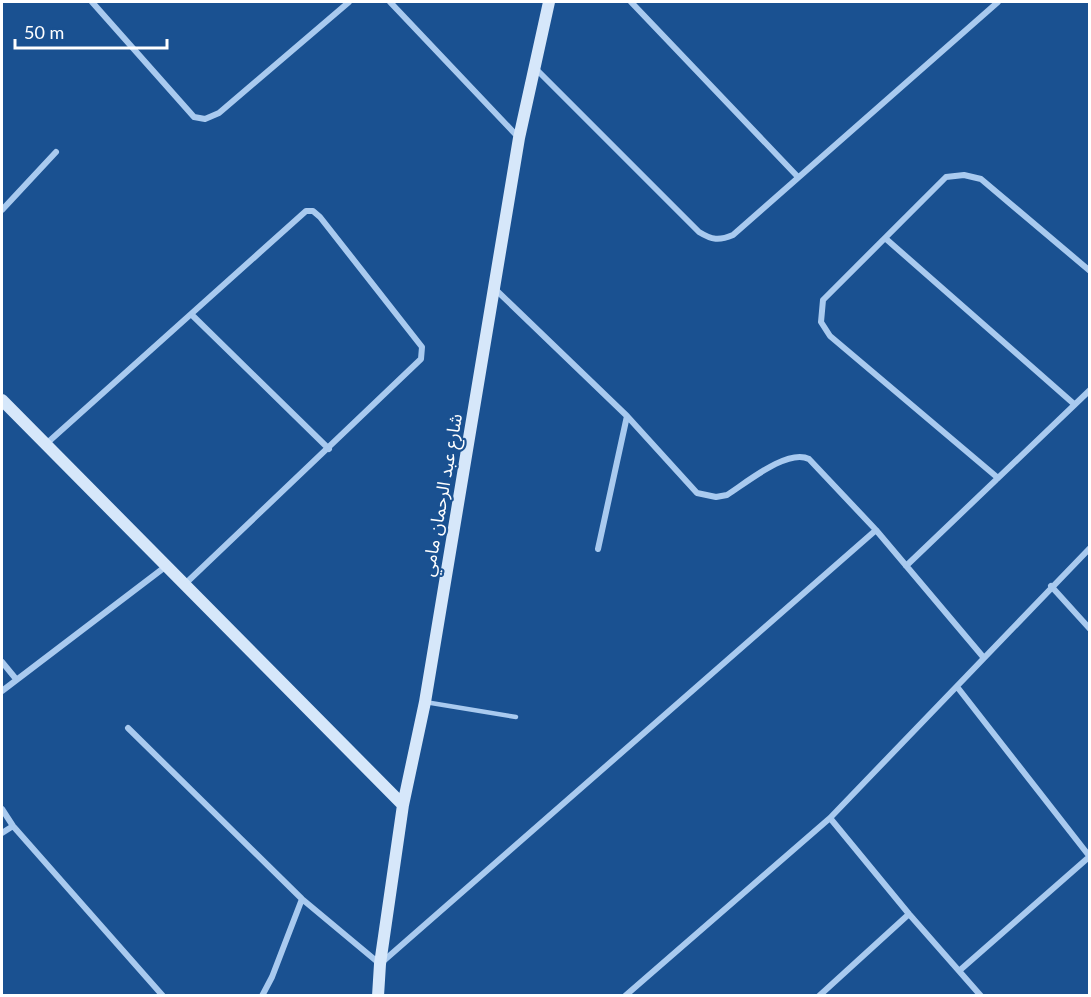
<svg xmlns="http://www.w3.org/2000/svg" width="1091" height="997" font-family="Lato,'Noto Sans Arabic',sans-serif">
<rect width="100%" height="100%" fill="#1a5191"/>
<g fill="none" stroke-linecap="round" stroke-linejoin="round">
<path stroke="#a9caef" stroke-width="4.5" d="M425 702 516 717"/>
<path stroke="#a9caef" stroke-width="6" d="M92 2 194 117 205 119 219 113 349 2
M390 2 519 138
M631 2 798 177
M536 69 699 232C712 240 719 241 733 235L998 2
M2 210 56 152
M885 238 1074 404
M495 289 627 416 697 493 716 497 727 495C746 483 788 448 809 459L876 530 984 658
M192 315 329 449
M46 444 306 211H313L320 217 422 347 421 359 185 584
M998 478 830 336 821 322 823 300 946 177 964 175 981 179 1090 271
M598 549 627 416
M906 566 1090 390
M1051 586 1090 629
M2 662 16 679
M958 688 1090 857
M2 691 165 567
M128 728 302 899 380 964 876 530
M2 809 13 826 163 996
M830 818 909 914 981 996
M2 833 13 826
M959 971 1089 857
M262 996 272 977 302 899
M625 996 830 818 1090 548
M819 996 909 914"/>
<path stroke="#d6e7fa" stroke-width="12" d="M2 400 403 805
M378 996 380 964 403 805 425 702 519 138 549 2"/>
</g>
<g text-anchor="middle" stroke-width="4.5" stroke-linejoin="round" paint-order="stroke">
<g font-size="18" fill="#fff" stroke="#1a5191">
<text transform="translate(442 495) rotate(-80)" y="6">شارع عبد الرحمان مامي</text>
</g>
</g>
<rect width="1091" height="997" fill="none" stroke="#ffffff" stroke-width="6"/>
<path d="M15 39v9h152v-9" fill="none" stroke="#ffffff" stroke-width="3"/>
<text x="24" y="39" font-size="18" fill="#ffffff" stroke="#1a5191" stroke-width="4.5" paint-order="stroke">50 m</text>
</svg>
